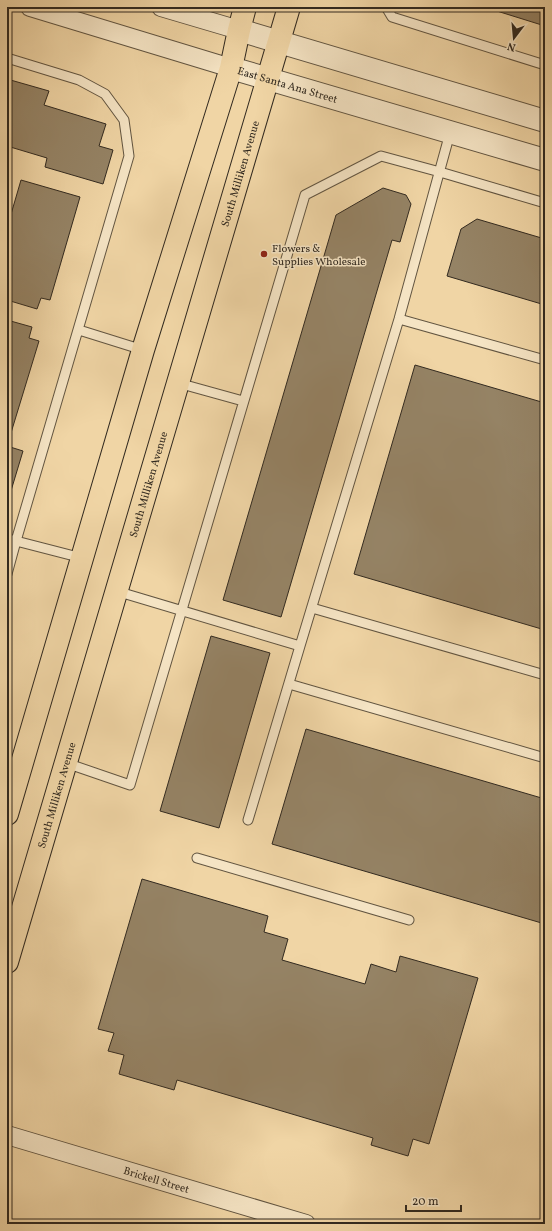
<svg xmlns="http://www.w3.org/2000/svg" width="552" height="1231" font-family="Vollkorn,serif">
<rect width="100%" height="100%" fill="#f0d5a5"/>
<filter id="stains"><feTurbulence type="fractalNoise" baseFrequency=".005" numOctaves="4"/><feColorMatrix values="0 0 0 0 .2 0 0 0 0 .09 0 0 0 0 .02 0 0 0 .5 -.17"/></filter>
<radialGradient id="worn" r=".72"><stop offset=".6" stop-color="#630" stop-opacity="0"/><stop offset="1" stop-color="#630" stop-opacity=".3"/></radialGradient>
<path fill="#958365" stroke="#322a20" d="M484 7H545V26Z
M7 79 49 91 44 105 106 124 99 146 113 150 103 184 45 167 47 158 7 146Z
M21 180 80 197 50 300 41 298 37 309 7 300V228Z
M383 188 406 195 411 204 400 242 392 240 281 617 223 600 336 215Z
M477 219 545 239V305L447 276 461 229Z
M7 320 32 327 29 338 39 341 7 446 23 451 7 504Z
M415 365 545 403V630L354 574Z
M211 636 270 653 219 828 160 811Z
M306 729 545 799V924L272 844Z
M142 879 268 916 264 932 288 939 282 960 365 984 371 964 396 972 400 956 478 978 429 1144 413 1139 408 1156 371 1145 373 1138 177 1080 174 1090 119 1074 124 1055 108 1051 114 1033 98 1029Z"/>
<g fill="none" stroke-linecap="round" stroke-linejoin="round">
<defs>
<path id="service" d="M386 7 392 17 545 65
M7 58 79 80 105 94 124 120 129 156 16 541 7 539
M399 319 545 360
M79 330 143 350
M178 383 243 401
M7 574 16 541 82 558
M116 591 300 646 248 820
M312 608 545 675
M300 646 399 319 450 133
M289 684 545 758
M66 763 130 785 305 195 381 156 440 172 545 203
M197 858 409 920"/>
<g id="minor">
<path d="M30 7 231 68"/>
<path d="M161 7 239 30"/>
<path id="s1" d="M7 1135 306 1224"/>
</g>
<g id="tertiary">
<path d="M239 30 545 121"/>
<path id="s2" d="M231 68 545 160"/>
</g>
<g id="primary">
<path d="M7 814 143 350 231 68 239 30 245 7"/>
<path id="s3" d="M7 962 289 7"/>
</g>
</defs>
<use href="#service" stroke="#625541" stroke-width="11"/>
<use href="#minor" stroke="#625541" stroke-width="20"/>
<use href="#tertiary" stroke="#625541" stroke-width="24"/>
<use href="#primary" stroke="#322a20" stroke-width="24"/>
<use href="#service" stroke="#f5e4c4" stroke-width="9"/>
<use href="#minor" stroke="#f5e4c4" stroke-width="18"/>
<use href="#tertiary" stroke="#f5e4c4" stroke-width="22"/>
<use href="#primary" stroke="#f0d5a5" stroke-width="22"/>
</g>
<circle fill="#8f2418" stroke="#f5e4c4" stroke-width="1.5" cx="264" cy="254" r="4"/>
<g text-anchor="middle" stroke-width="3" stroke-linejoin="round" paint-order="stroke">
<g font-size="11" fill="#322a20" stroke="#f5e4c4">
<text dy="4" stroke="none"><textPath href="#s2" startOffset="59">East Santa Ana Street</textPath></text>
<text dy="4" stroke="none"><textPath href="#s3" startOffset="822">South Milliken Avenue</textPath></text>
<text dy="4" stroke="none"><textPath href="#s3" startOffset="498">South Milliken Avenue</textPath></text>
<text dy="4" stroke="none"><textPath href="#s3" startOffset="174">South Milliken Avenue</textPath></text>
<text dy="4" stroke="none"><textPath href="#s1" startOffset="156">Brickell Street</textPath></text>
</g>
<g font-size="11" fill="#322a20" stroke="#f5e4c4" text-anchor="start">
<text x="272" y="252">Flowers &amp;<tspan x="272" dy="13">Supplies Wholesale</tspan></text>
</g>
</g>
<rect width="552" height="1231" fill="none" stroke="#f0d5a5" stroke-width="24"/>
<rect x="8" y="8" width="536" height="1215" fill="none" stroke="#322a20" stroke-width="2"/>
<rect x="12" y="12" width="528" height="1207" fill="none" stroke="#322a20"/>
<g transform="translate(514 38) rotate(196)" stroke="#f5e4c4" stroke-width="3" paint-order="stroke">
<path d="M0-3L7 15L0 10L-7 15Z" fill="#322a20"/>
<text y="-6" font-size="11" font-weight="bold" text-anchor="middle" fill="#322a20">N</text>
</g>
<path d="M406 1205v6h55v-6" fill="none" stroke="#322a20" stroke-width="2"/>
<text x="412" y="1205" font-size="12" fill="#322a20" stroke="#f5e4c4" stroke-width="3" paint-order="stroke">20 m</text>
<rect width="100%" height="100%" filter="url(#stains)"/>
<rect width="100%" height="100%" fill="url(#worn)"/>
</svg>
